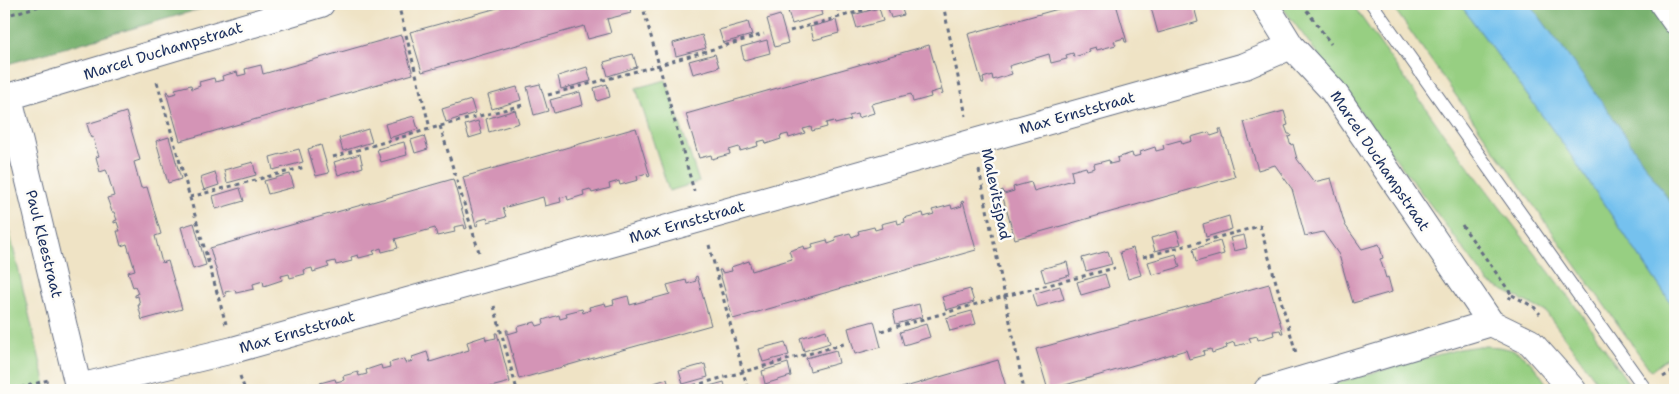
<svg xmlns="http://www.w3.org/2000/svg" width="1679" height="394" font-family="'Shantell Sans',sans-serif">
<rect width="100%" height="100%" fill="#fdfcf7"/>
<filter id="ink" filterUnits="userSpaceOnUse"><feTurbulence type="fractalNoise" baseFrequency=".02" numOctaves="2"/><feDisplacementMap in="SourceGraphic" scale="10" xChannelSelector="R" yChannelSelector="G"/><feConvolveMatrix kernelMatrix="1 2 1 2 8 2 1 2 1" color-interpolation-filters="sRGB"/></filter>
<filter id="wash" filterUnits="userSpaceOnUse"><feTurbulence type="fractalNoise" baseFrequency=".0096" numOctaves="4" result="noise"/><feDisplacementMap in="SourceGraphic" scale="20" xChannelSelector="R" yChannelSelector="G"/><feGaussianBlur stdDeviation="1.12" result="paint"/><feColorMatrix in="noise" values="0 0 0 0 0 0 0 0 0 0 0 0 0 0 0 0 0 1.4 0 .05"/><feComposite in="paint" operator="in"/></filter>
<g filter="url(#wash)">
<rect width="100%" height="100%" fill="#efe3c5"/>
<path fill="#97cf82" stroke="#597f70" d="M1280 4H1352L1444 134 1579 311 1629 384 1619 390H1603L1546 312 1489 283Z
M1391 4H1460L1566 148 1675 309V352L1651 371Z
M666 80 699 182 669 191 636 88Z
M4 209 47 390H4Z
M1479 346C1523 346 1528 357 1551 390H1310L1459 349Z"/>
<path fill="#79b270" stroke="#4a7067" d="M4 4H218L4 65Z
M1528 4H1650L1675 39V209Z"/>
<path fill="#74c1ee" stroke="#4878a6" d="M1460 4H1530L1612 116 1675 209V309L1566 148Z"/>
<g id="blocks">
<path fill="#d494b6" d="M512 4H629L631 13 607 19 611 33 588 39 584 26 422 72 410 32Z
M813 4H819L822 15 792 24 788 11Z
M835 4H861L837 11Z
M893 4H900L904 15 891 18 887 5Z
M1076 4H1116L1127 42H1125L1124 38 1114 41 1116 45 1097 50 1096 47 1089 49 1090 52 1074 57 1073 53 1066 55 1067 59 1051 63 1049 54 1009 66 1012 74 993 80 992 75 983 78 984 83H982L968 34Z
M1150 4H1190L1191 8 1194 7 1198 22 1158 33Z
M879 8 883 21 857 28 853 15Z
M780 15 788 43 775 47 767 19Z
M836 20 839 33 814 40 810 27Z
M748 22 752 35 723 43 719 30Z
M401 35 413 74 180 141 166 92 168 91 169 95 177 93 175 89 191 85 192 89 200 86 199 82 214 78 215 82 223 80 222 76 237 72 238 76 246 74 245 69 261 65 263 74Z
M702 35 706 48 676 56 673 43Z
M767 40 770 53 744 60 741 47Z
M929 45 943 94 941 95 940 90 930 93 931 97 913 102 911 94 871 104 874 113 858 118 857 114 849 116 851 120 835 124 834 121 826 123 827 127 812 131 811 127 803 129 805 133 789 138 788 134 780 136 781 139 766 144 765 140 757 142 758 146 740 151 739 147 729 150 730 154 712 159 711 155 699 158 686 114Z
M633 54 637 67 608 76 604 62Z
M715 54 719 67 693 74 689 61Z
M587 67 591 81 561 89 558 76Z
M540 84 548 111 534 115 527 87Z
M607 84 610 97 597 101 594 88Z
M517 87 521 100 492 109 488 95Z
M580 92 583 105 554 113 550 100Z
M471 100 475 113 446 122 442 109Z
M515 110 519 123 489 132 486 119Z
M1284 111 1288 125 1285 126 1288 134H1290L1291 136 1288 137 1291 145 1293 144 1297 159 1314 182 1331 178 1345 225 1362 249 1379 244 1383 258 1380 259 1383 268 1386 278 1388 277 1392 292 1353 303 1339 255 1323 232 1305 236 1292 189 1275 165 1258 170 1244 122Z
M126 112 140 160 134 162 141 188 147 187 161 234 155 236 162 263 168 261 182 309 142 320 138 305H140L138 296 135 297V295L138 294 135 286 133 287 128 272 135 270 127 244 121 246 117 231H120L117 222 114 223V221L117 220 114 212H112L107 198 114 196 107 172 106 170 100 172 96 157 99 156 96 148 93 137 91 138 87 124Z
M414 116 418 129 389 138 385 124Z
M478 121 482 134 469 138 465 125Z
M636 128 650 176 648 177 647 173 637 176 638 180 620 185 619 181 609 184 610 188 592 193 590 189 583 191 584 195 568 200 567 196 560 198 561 202 545 206 543 197 503 208 506 217 488 222 487 218 477 221 478 225 476 226 463 177Z
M368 129 372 142 343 151 339 138Z
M1219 129H1221L1235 177 1015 239 1001 191 1003 190 1004 194 1014 191 1013 187 1031 182 1034 191 1073 180 1071 171 1086 167 1087 170 1095 168 1094 164 1109 160 1110 164 1118 162 1117 158 1132 153 1133 157 1141 155 1140 152 1155 147 1156 151 1164 149 1163 145 1181 140 1182 144 1192 141 1191 137 1209 132 1211 136 1220 133Z
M424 136 428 149 415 153 411 140Z
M169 137 181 179 168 183 156 141Z
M404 142 407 155 381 162 377 149Z
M321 145 329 173 316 176 308 149Z
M299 149 303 162 273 170 270 157Z
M360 154 363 167 338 175 334 162Z
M253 162 256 175 227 183 224 170Z
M215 172 219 185 204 190 200 177Z
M290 174 294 187 268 194 264 181Z
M453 179 467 228 465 229 464 225 454 227 455 232 437 236 435 228 395 239 398 248 382 252 381 248 373 251 375 254 359 258 358 255 351 257 352 261 336 265 335 261 327 263 329 267 313 272 312 268 304 270 305 274 290 278 289 274 281 276 282 280 264 286 263 281 253 284 254 289 236 293 235 290 225 292 226 296 224 297 210 248Z
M240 188 244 201 216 209 213 196Z
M963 201 976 250 733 319 719 270H721L722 273 732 271 731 267 749 261 752 271 792 259 789 251 804 246 805 250 813 248 812 244 827 240 828 244 836 241 835 237 850 233 852 237 859 234 858 231 874 227 875 230 882 228 881 224 897 220 898 224 905 222 904 218 923 213 924 217 934 214 932 210 951 205 952 209 962 206 961 202Z
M1229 216 1232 229 1206 237 1203 224Z
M194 223 206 265 193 269 181 227Z
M1177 231 1181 244 1155 251 1151 238Z
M1244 235 1247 248 1234 251 1230 238Z
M1220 241 1224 254 1196 262 1193 249Z
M1133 248 1141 275 1128 279 1120 252Z
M1108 251 1112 264 1086 271 1082 258Z
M1176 254 1180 267 1152 275 1148 262Z
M1067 262 1070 275 1045 282 1041 269Z
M1105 274 1109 287 1081 295 1077 282Z
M697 276 711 325 519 379 506 330H508V334L518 331 517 327 535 322 537 326 544 324 543 320 559 315 560 319 567 317 566 313 582 309 583 313 590 310 589 307 605 303 606 306 614 304 613 300 628 296 630 305 670 294 667 285 686 280 687 284 696 281 695 277Z
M1269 284 1283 333H1281L1280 330 1273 331 1274 335 1258 340 1257 336 1249 338 1251 342 1235 346 1234 342 1226 345 1227 348 1212 353 1211 349 1203 351 1204 355 1189 359 1186 350 1048 390 1036 349Z
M1060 286 1064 299 1037 307 1033 294Z
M970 289 974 302 946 310 942 297Z
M919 304 922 317 896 324 893 311Z
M972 311 976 324 950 331 946 318Z
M874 321 881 347 855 354 848 328Z
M926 324 930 337 904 345 900 332Z
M826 330 830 343 804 351 800 338Z
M495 333H497L510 382 479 390H296L312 385 313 389 321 387 320 383 335 379 336 382 344 380 343 376 358 372 359 376 367 374 366 370 381 365 382 369 390 367 389 363 404 359 405 363 413 361 412 357 427 352 430 362 469 350 467 342 485 336 486 340 496 338Z
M785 342 789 355 763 362 759 349Z
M836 350 839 363 810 371 806 358Z
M998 360 1007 390H895Z
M788 363 791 376 765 384 762 371Z
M705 364 708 377 683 384 679 371Z
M667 379 670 390H642L641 387Z
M724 382 726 390H695Z"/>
</g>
</g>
<g filter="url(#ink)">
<use href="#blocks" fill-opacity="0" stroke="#656e82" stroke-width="1"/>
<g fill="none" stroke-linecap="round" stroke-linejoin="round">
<defs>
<path id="service" d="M1372 4 1646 390"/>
<path id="minor" d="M1265 4 1291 46 1333 91 1491 323
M1663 4 1675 21
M9 97 79 390
M4 98 321 4
M1491 323 1530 342 1573 390
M79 387 233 350 1245 66 1291 46
M1267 390 1491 323"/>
</defs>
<use href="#service" stroke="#656e82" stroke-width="14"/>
<use href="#minor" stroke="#656e82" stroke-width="28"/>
<path stroke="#656e82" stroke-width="3" stroke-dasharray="4 4" stroke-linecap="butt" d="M398 4 430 128
M642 4 694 191
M943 4 966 116
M1302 4 1331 44
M4 16 47 4
M790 31 885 4
M157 82 226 324
M548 95 659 65 764 34
M440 126 479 252
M333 157 440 126 523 105
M979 170 1024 390
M190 197 305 167
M1462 225 1512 295 1509 299
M709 245 748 390
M1143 257 1260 226 1296 353
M1512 295 1534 307 1540 314
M494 306 517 390
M881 331 1005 296 1115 268
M240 376 245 390
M1663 377 1675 370
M13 390 48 380
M678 390 844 344"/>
<use href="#service" stroke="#fff" stroke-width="12"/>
<use href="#minor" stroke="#fff" stroke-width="26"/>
</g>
</g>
<g text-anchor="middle" stroke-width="5" stroke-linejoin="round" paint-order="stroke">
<g font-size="15" fill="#1b2f5e" stroke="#fdfcf7">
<text transform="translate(163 51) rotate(-17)" y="5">Marcel Duchampstraat</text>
<text transform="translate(1077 113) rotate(-16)" y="5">Max Ernststraat</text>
<text transform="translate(1380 161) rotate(56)" y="5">Marcel Duchampstraat</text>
<text transform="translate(996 194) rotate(78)" y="5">Malevitsjpad</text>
<text transform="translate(687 222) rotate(-16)" y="5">Max Ernststraat</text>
<text transform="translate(44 244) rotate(76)" y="5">Paul Kleestraat</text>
<text transform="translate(297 332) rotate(-16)" y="5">Max Ernststraat</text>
</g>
</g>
<rect width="1679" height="394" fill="none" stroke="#fdfcf7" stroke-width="20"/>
</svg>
